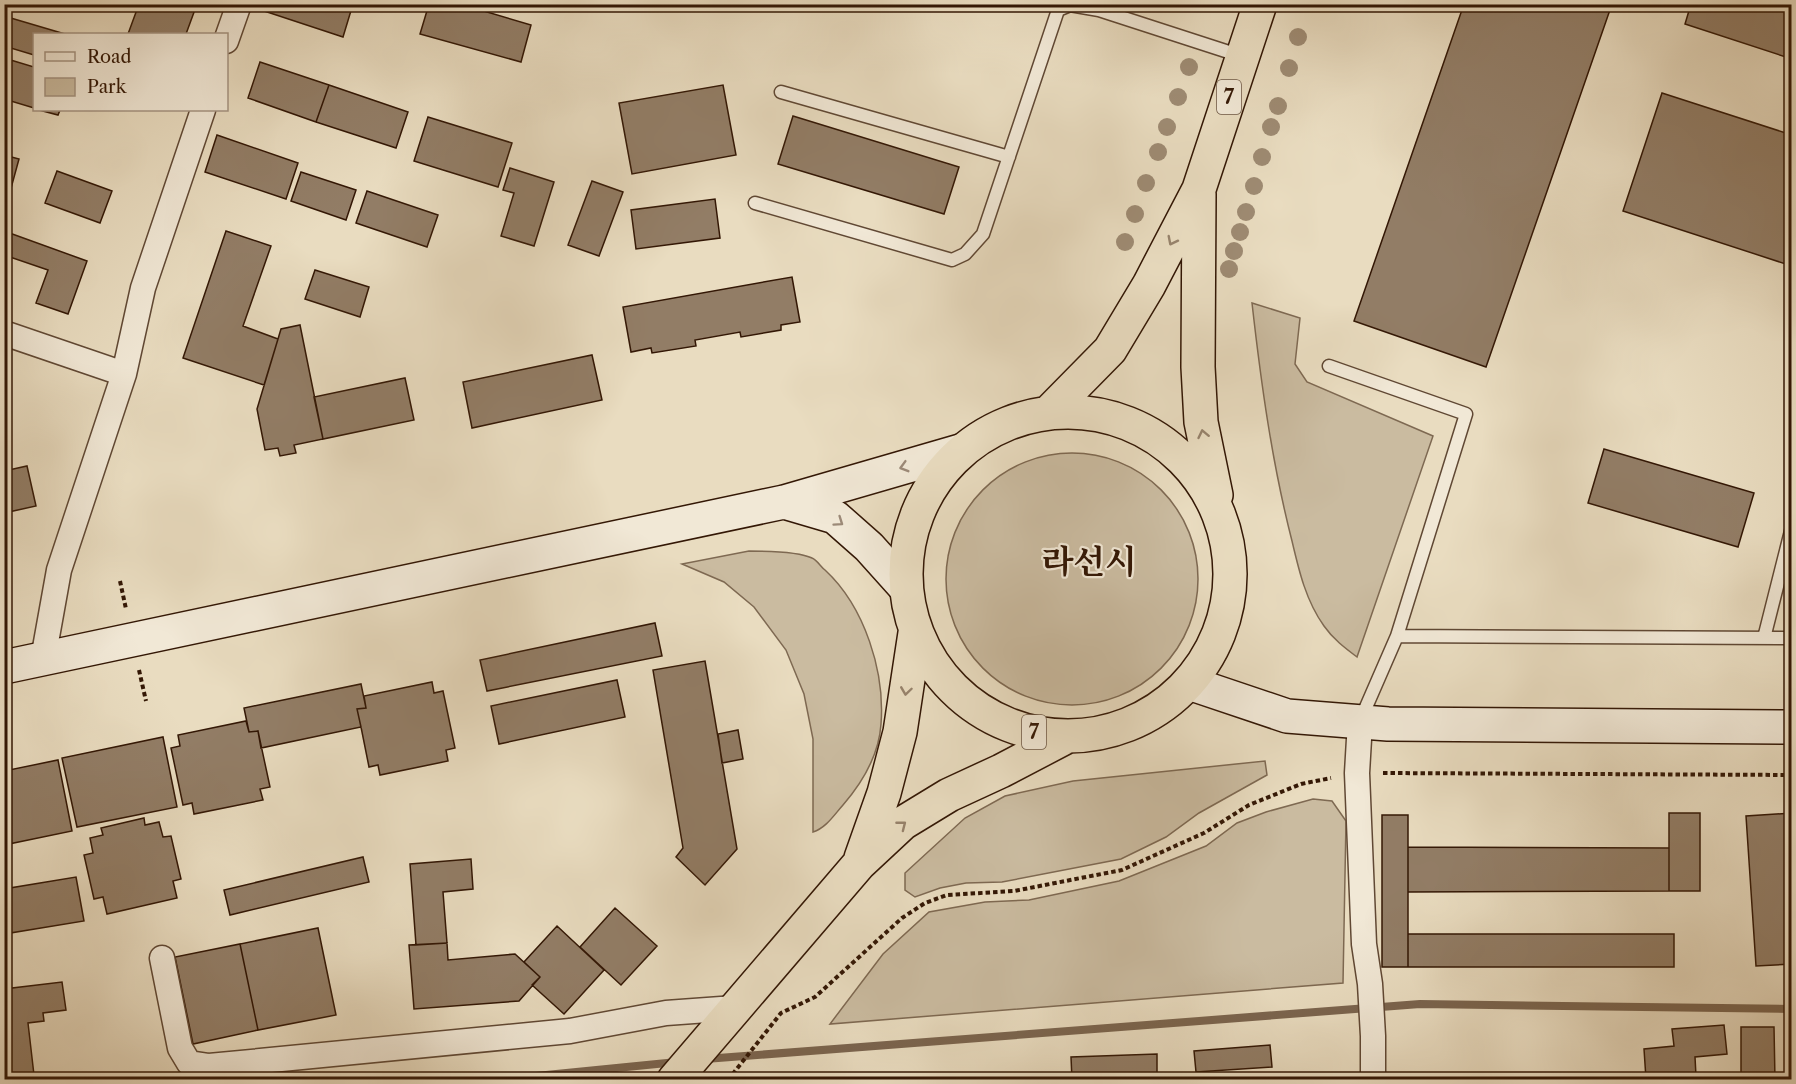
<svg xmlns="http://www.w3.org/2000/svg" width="1796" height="1084" font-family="'Libre Caslon Text','Noto Serif KR',serif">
<rect width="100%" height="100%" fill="#e9dcc0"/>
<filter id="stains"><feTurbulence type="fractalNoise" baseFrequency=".00333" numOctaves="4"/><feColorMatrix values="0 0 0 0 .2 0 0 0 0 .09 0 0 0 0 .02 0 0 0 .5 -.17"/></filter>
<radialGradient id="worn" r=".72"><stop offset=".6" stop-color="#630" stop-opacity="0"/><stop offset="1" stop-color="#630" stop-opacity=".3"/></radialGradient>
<path fill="#cabba0" stroke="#7e6952" stroke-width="1.5" d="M1252 303 1300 318 1295 364 1307 382 1433 436 1357 657C1345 648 1333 639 1324 626 1306 601 1299 571 1292 541 1272 463 1261 383 1252 303Z
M946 579a126 126 0 1 1 252 0a126 126 0 1 1-252 0Z
M749 551C765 551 798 551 812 558 817 560 821 567 825 570 865 607 885 672 881 724 879 754 862 783 843 805 834 815 826 828 813 832V739L804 694 786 650 754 607 724 582 682 564Z
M1265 761 1267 775 1199 813 1166 837 1121 859 1002 882 966 883 940 888 915 897 905 890V873L965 818 1005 796 1073 781Z
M1313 799 1332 801 1346 821 1343 983 830 1024 883 954 929 912 985 902 1029 900 1119 881 1206 846 1237 823 1266 812Z"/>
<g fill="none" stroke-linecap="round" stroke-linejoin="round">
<path stroke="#7b654f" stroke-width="8" d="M705 1059 1420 1004 1792 1009
M496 1080 677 1062"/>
</g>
<path fill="#927d66" stroke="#331705" stroke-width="1.5" d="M139 4H197L186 34H128Z
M259 4H353L343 37 258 9Z
M429 4H460L531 25 521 62 420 34Z
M1464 4H1612L1486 367 1354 321Z
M1691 4H1792V59L1685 24Z
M4 16 65 34H34V55L4 46Z
M4 58 34 67V108L4 99Z
M260 62 329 85 316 122 248 98Z
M329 85 408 112 396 148 316 122Z
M723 85 736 155 632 174 619 103Z
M1662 93 1792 135V266L1623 211Z
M39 110H60L58 115Z
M793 116 959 167 944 214 778 164Z
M428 117 512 143 498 187 414 161Z
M217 135 298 163 286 199 205 172Z
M4 155 19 159 10 192 4 191Z
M510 168 554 182 534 246 501 236 514 193 503 190Z
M57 171 112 191 100 223 45 203Z
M301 172 356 190 346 220 291 201Z
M592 181 623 192 599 256 568 245Z
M367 191 438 215 427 247 356 223Z
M715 199 720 238 636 249 631 210Z
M4 231 87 261 68 314 36 303 48 270 4 255Z
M226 231 271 246 243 326 278 339 264 385 183 358Z
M315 270 369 287 360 317 305 299Z
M792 277 800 322 781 325V330L741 337 740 332 695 340 696 346 652 353 651 348 631 352 623 307Z
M300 325 323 439 294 445 296 453 280 456 278 448 265 450 257 409 281 329Z
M592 355 602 400 472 428 463 382Z
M405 378 414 420 323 439 314 397Z
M1604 449 1754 493 1738 547 1588 503Z
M27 466 36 506 4 513V471Z
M655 623 662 656 487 691 480 660Z
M705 661 737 849 705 885 676 857 683 848 653 670Z
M617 680 625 717 499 744 491 706Z
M432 682 434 693 443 691 455 748 446 750 448 761 380 775 378 765 369 767 361 727 357 709 366 708 364 696Z
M361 684 366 708 357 709 361 727 261 748 258 731 249 732 244 708Z
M246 721 249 732 258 731 270 787 260 789 263 800 194 814 192 803 183 805 171 748 180 746 178 735Z
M738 730 743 759 722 763 718 734Z
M163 737 177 807 77 827 62 758Z
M58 760 72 831 4 845V771Z
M1669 813H1700V891H1669Z
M1792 813V964L1756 966 1746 816Z
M1382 815H1408V967H1382Z
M144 818 145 825 159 822 163 837 171 836 181 879 173 881 177 898 107 914 103 897 94 899 84 855 93 853 90 838 103 835 101 828Z
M1408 847 1669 848V891L1408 892Z
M363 857 369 882 230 915 224 890Z
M471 859 473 889 443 892 447 943 416 945 410 864Z
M76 877 84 921 4 934V889Z
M615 908 657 946 621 985 580 947Z
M557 926 604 970 564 1014 532 985 540 977 524 962Z
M318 928 336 1015 258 1030 240 944Z
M1408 934H1674V967H1408Z
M447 943 448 960 515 954 540 977 519 1001 414 1009 409 945Z
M240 944 258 1030 193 1044 175 957Z
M62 982 66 1010 43 1013 44 1021 28 1023 34 1075 4 1079V989Z
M1786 1024H1792V1080H1786Z
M1724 1025 1727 1054 1695 1057 1696 1076 1646 1079 1644 1049 1674 1046 1672 1029Z
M1741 1027H1774L1775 1080H1741Z
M1270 1045 1272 1067 1196 1072 1194 1051Z
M1157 1054V1080H1072L1071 1057Z"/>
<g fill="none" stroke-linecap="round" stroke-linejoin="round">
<defs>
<path id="lane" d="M781 92 1009 157
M755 203 952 260 965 254 983 234 1058 10 1070 5 1099 10 1241 56
M1329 366 1466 414 1397 636
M1764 638 1792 527
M1360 721 1397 636 1792 638"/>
<path id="street" d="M226 41 239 4
M4 333 124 374
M43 659 59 570 124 374 143 288 203 110
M1360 722 1357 773 1364 944 1370 984 1373 1036V1080
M162 958 180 1048 189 1063 209 1066 570 1031 666 1013 735 1008"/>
<path id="secondary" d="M784 502 835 517 869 547 904 586
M4 667 784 502 960 451
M1189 683 1287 716 1388 724 1792 727"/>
<path id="highway" d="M1199 194 1198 367 1201 422 1216 495
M906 574a162 162 0 1 1 324 0a162 162 0 1 1-324 0Z
M1049 412 1110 350 1149 285 1199 189 1260 4
M861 858 884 793 900 732 915 633
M674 1080 859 864 903 823 949 795 1001 771 1066 737"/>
</defs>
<use href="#lane" stroke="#604834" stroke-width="15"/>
<use href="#street" stroke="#604834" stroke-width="27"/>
<use href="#secondary" stroke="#331705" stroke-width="36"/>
<use href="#highway" stroke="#331705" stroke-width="36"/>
<path stroke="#331705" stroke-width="4" stroke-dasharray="4.5 3" stroke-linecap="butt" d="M120 581 126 609
M139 670 146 701
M1383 773 1792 775
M728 1080 781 1013 815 997 902 918 925 903 947 895 1014 891 1122 870 1204 833 1249 805 1301 784 1331 778"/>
<use href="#lane" stroke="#f1e8d6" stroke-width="12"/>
<use href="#street" stroke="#f1e8d6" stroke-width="24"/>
<use href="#secondary" stroke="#f1e8d6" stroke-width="33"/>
<use href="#highway" stroke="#e9dcc0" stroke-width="33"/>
</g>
<g fill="#9e8b73">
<circle cx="1298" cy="37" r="9"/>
<circle cx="1189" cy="67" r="9"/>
<circle cx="1289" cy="68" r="9"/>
<circle cx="1178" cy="97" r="9"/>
<circle cx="1278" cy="106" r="9"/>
<circle cx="1167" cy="127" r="9"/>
<circle cx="1271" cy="127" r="9"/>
<circle cx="1158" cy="152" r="9"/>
<circle cx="1262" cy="157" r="9"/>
<circle cx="1146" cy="183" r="9"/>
<circle cx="1254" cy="186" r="9"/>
<circle cx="1246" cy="212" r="9"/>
<circle cx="1135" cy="214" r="9"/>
<circle cx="1240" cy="232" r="9"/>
<circle cx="1125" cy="242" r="9"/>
<circle cx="1234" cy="251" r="9"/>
<circle cx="1229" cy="269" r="9"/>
</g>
<defs><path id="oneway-chevron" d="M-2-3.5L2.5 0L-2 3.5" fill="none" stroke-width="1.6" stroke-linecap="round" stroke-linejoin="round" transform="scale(1.5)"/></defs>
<g stroke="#97836c">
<use href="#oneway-chevron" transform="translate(1172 241) rotate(117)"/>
<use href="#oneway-chevron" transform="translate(1203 434) rotate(-102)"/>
<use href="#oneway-chevron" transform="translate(906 691) rotate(98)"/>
<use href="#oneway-chevron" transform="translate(902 825) rotate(-38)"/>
</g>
<g stroke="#9c8a78">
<use href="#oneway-chevron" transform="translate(904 467) rotate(164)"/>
<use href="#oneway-chevron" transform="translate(839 522) rotate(35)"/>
</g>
<g text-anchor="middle" stroke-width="4.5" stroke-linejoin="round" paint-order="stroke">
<g fill="#f1e8d6" stroke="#6c5644" stroke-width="1.5">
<rect x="1217" y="80" width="24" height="34" rx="4.5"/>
<rect x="1022" y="715" width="24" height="34" rx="4.5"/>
</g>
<g font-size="20" font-weight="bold" fill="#331705">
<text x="1229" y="104">7</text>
<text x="1034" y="739">7</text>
</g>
<g font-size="33" font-weight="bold" fill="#331705" stroke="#f1e8d6">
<text x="1089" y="573">라선시</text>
</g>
</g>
<rect width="1796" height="1084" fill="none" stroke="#e9dcc0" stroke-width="24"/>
<rect x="6" y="6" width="1784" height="1072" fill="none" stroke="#331705" stroke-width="3"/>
<rect x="12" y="12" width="1772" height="1060" fill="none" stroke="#331705" stroke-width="1.5"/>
<rect x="33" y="33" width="195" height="78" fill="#f1e8d6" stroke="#a59482" stroke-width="1.5"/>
<rect x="45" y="52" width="30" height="9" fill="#f1e8d6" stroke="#a59482" stroke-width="1.5"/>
<text x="87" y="63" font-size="18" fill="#331705">Road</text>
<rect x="45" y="78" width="30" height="18" fill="#cabba0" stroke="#a59482" stroke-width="1.5"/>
<text x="87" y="93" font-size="18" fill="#331705">Park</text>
<rect width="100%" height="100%" filter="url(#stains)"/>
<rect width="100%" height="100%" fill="url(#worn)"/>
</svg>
